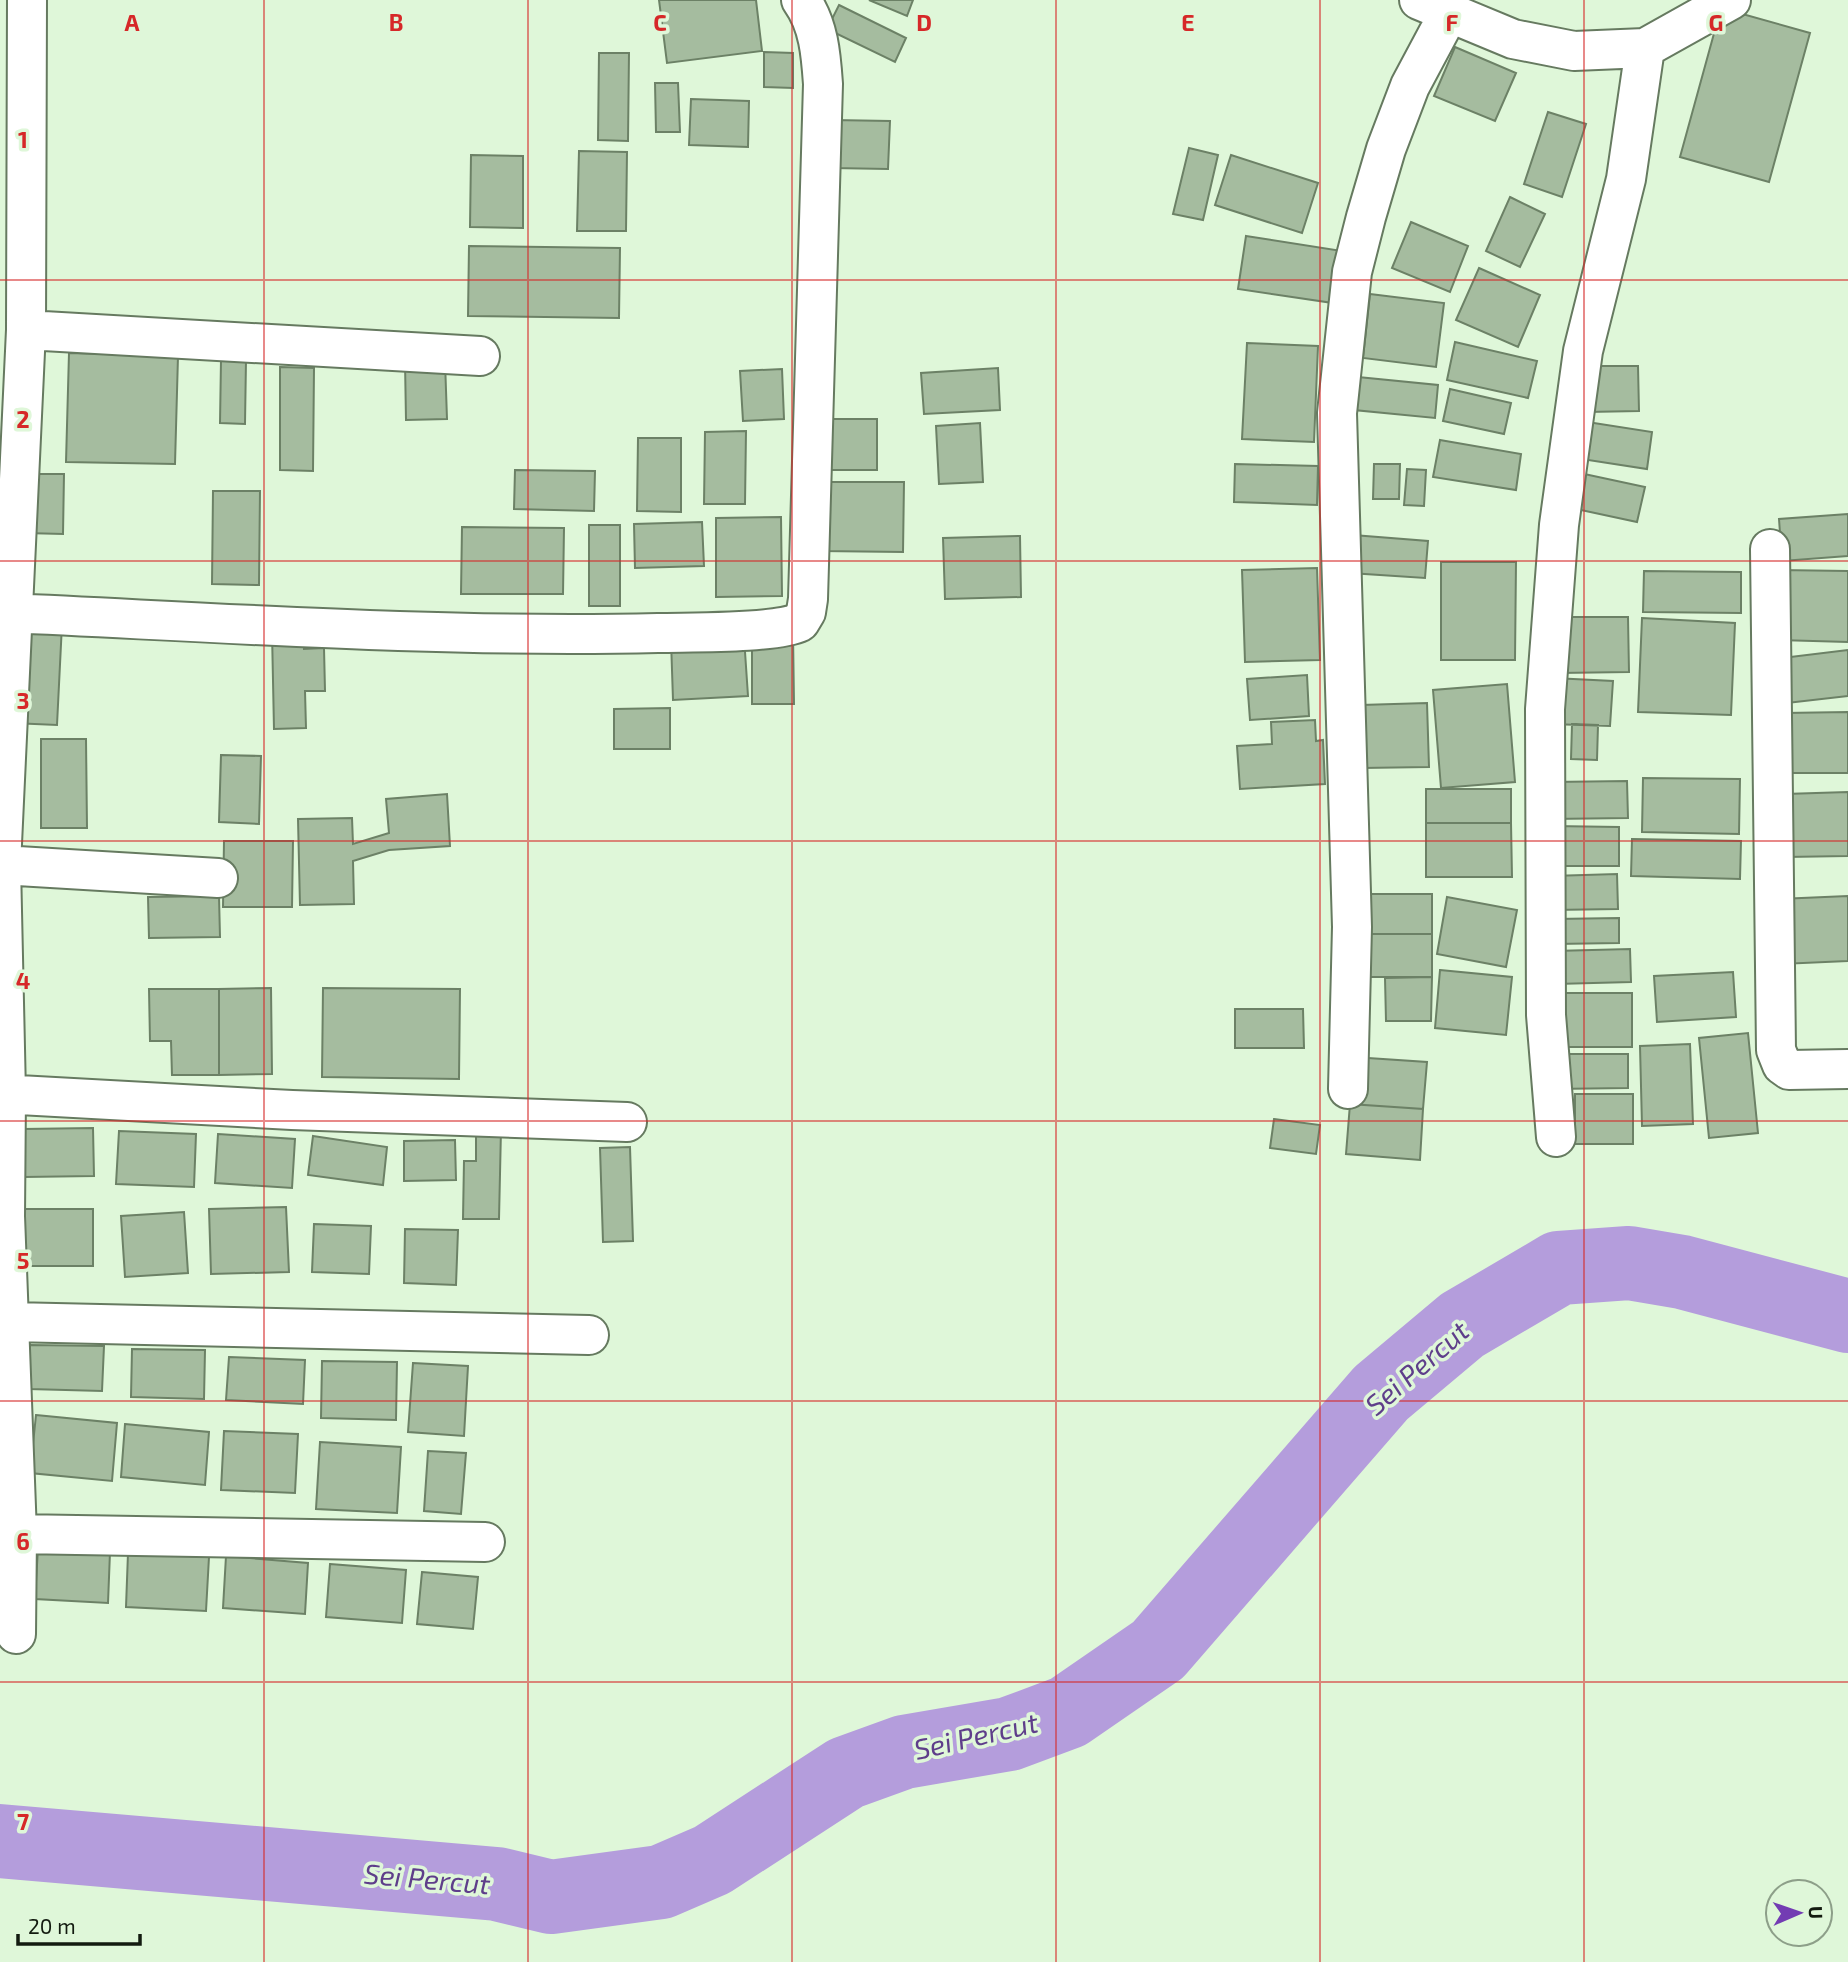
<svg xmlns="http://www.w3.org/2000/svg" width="1848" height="1962" font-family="'Exo 2',sans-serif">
<rect width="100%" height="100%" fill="#dff7d9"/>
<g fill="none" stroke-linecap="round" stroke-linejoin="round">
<path stroke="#b49ddc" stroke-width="74" d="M0 1841 497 1884 551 1897 661 1882 712 1860 846 1773 904 1752 1009 1734 1068 1712 1158 1650 1381 1393 1462 1325 1559 1268 1629 1263 1682 1272 1848 1316"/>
</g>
<path fill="#a5bc9f" stroke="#6c8166" stroke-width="2" d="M659 0H756L762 51 667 63Z
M869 0H913L907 16Z
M839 5 906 38 895 62 827 29Z
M1721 8 1810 33 1769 182 1680 157Z
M1455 47 1516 73 1495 121 1434 96Z
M764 52 793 53V88L764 87Z
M599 53H629L628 141 598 140Z
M655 83H678L680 132H656Z
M691 99 749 101 748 147 689 145Z
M1548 112 1586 124 1562 197 1524 184Z
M833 120 890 121 888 169 832 168Z
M1189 148 1218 155 1203 220 1173 214Z
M579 151 627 152 626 231H577Z
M471 155 523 156V228L470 227Z
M1231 155 1318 183 1302 233 1215 205Z
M1510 197 1545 214 1520 267 1486 251Z
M1411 222 1468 246 1450 292 1392 268Z
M1246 236 1342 251 1333 303 1238 289Z
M469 246 620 248 619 318 468 316Z
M1479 268 1540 295 1518 347 1456 320Z
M1370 294 1444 303 1436 367 1363 358Z
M1455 342 1537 361 1528 398 1447 380Z
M1247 343 1318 346 1314 442 1242 439Z
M69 353 178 356 175 464 66 462Z
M221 360H246L245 424 220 423Z
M445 361 447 419 406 420 405 362Z
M1587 366H1638L1639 411 1587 412Z
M280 367 314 368 313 471 280 470Z
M998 368 1000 410 924 414 921 373Z
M782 369 784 419 743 421 740 371Z
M1358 377 1438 385 1435 418 1354 410Z
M1450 389 1511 403 1504 434 1443 421Z
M828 419H877V470H828Z
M1581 421 1652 432 1647 469 1575 458Z
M980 423 983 482 939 484 936 426Z
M746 431 745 504H704L705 432Z
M638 438H681V512L637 511Z
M1440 440 1521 454 1516 490 1433 477Z
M1235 464 1318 466 1317 505 1234 502Z
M1374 464H1400L1399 499H1373Z
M1407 469 1426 470 1424 506 1404 505Z
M515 470 595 471 594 511 514 509Z
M1575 472 1645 487 1637 522 1567 507Z
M26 474H64L63 534 25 533Z
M820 482H904L903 552 820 551Z
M213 491H260L259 585 212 584Z
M1848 514V556L1782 561 1779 519Z
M781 517 782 596 716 597V518Z
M702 522 704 566 635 568 634 524Z
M589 525H620V606H589Z
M462 527 564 528 563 594H461Z
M1353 535 1428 541 1425 578 1350 573Z
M1020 536 1021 597 945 599 943 538Z
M1441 562H1516L1515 660H1441Z
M1317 568 1320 660 1245 662 1242 570Z
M1779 570 1848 571V642L1777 640Z
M1644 571 1741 572V613L1643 612Z
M1558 617H1628L1629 672 1559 673Z
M1642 618 1735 623 1731 715 1638 712Z
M17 621 62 624 57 725 12 723Z
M304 631V649L324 648 325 691H305L306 728 274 729 272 632Z
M793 633 794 704H752V634Z
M744 637 748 696 673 700 671 640Z
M1848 650V696L1778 704 1773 659Z
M1307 675 1309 716 1250 720 1247 679Z
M1553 678 1613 681 1610 726 1551 724Z
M1507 684 1515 782 1441 788 1433 690Z
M1427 703 1429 767 1362 768 1361 705Z
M670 708V749H614V709Z
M1848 712V773H1784V713Z
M1315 720 1316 741 1323 740 1325 784 1240 789 1237 746 1272 744 1271 722Z
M1572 724 1598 725 1597 760 1571 759Z
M41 739H86L87 828H41Z
M221 755 261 756 259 824 219 822Z
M1643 778 1740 779 1739 834 1642 832Z
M1627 781 1628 818 1551 819V782Z
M1426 789H1511V823H1426Z
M1848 792V856L1786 857 1785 794Z
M447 794 450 846 389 850 353 861 354 904 300 905 298 819 352 818 353 844 389 833 386 799Z
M1426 823H1511L1512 877H1426Z
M1553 826 1619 827V866H1553Z
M1632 839 1741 841 1740 879 1631 876Z
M224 841H293L292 907H223Z
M1617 874 1618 909 1552 910 1551 876Z
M1354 894H1432V934H1354Z
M219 896 220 937 149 938 148 897Z
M1848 896V961L1781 964 1779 899Z
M1447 897 1517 910 1506 967 1437 954Z
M1619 918V943L1555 944V919Z
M1354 934H1432V977H1354Z
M1630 949 1631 982 1556 984 1554 951Z
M1440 970 1512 977 1506 1035 1435 1028Z
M1733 972 1736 1017 1657 1022 1654 976Z
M1432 977 1431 1021H1386L1385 978Z
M271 988 272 1074 219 1075V989Z
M323 988 460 989 459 1079 322 1077Z
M149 989H219V1075H172L171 1041H150Z
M1550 993H1632V1047H1550Z
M1235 1009H1303L1304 1048H1235Z
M1748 1033 1758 1133 1709 1138 1699 1038Z
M1690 1044 1693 1124 1642 1126 1640 1046Z
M1553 1054H1628V1088L1553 1089Z
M1353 1057 1427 1062 1423 1109 1350 1104Z
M1575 1094H1633V1144H1575Z
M1350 1104 1423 1109 1420 1160 1346 1154Z
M1274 1119 1320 1125 1316 1154 1270 1148Z
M93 1128 94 1176 24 1177 23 1129Z
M476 1129H501L499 1219H463L464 1161H476Z
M119 1131 196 1134 194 1187 116 1184Z
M218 1134 295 1139 292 1188 215 1183Z
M313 1136 387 1147 383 1185 308 1175Z
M455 1140 456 1180 404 1181V1141Z
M630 1147 633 1241 603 1242 600 1148Z
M286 1207 289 1272 211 1274 209 1209Z
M23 1209H93V1266H23Z
M184 1212 188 1273 125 1277 121 1216Z
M314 1224 371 1226 369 1274 312 1272Z
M405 1229 458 1230 456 1285 404 1283Z
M30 1345 104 1346 102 1391 29 1389Z
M132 1349 205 1350 204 1399 131 1397Z
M229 1357 305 1360 303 1404 226 1400Z
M322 1361 397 1362 396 1420 321 1418Z
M413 1363 468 1366 464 1436 408 1432Z
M36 1415 117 1423 112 1481 30 1473Z
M125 1424 209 1432 205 1485 121 1477Z
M224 1431 298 1434 295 1493 221 1490Z
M320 1442 401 1447 397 1513 316 1509Z
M428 1451 466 1453 461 1514 424 1511Z
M38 1548 110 1552 108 1603 35 1599Z
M128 1553 209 1557 206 1611 126 1607Z
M226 1556 308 1563 305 1614 223 1608Z
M330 1564 406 1570 402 1623 326 1617Z
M422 1572 478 1577 473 1629 417 1624Z"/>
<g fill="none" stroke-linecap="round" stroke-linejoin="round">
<defs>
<path id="minor" d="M1419 0 1513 39 1574 51 1645 48 1731 0
M26 330 480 356
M1770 549 1776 1050 1782 1065 1789 1070 1848 1069
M10 613C226 623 442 638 658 633 689 632 775 634 800 622L806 612 808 599 823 84C821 55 819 25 801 0
M1 865 218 878
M1348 1089 1352 927 1337 413 1352 272 1366 217 1386 149 1410 86 1450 11
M0 1094 292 1110 627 1122
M1556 1137 1546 1015 1545 709 1559 525 1583 351 1626 179 1645 48
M11 1322 589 1335
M17 1534 485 1542
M16 1634 17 1534 5 1216 6 1094 1 865 26 330 27 0"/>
</defs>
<use href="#minor" stroke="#667a60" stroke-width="42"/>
<use href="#minor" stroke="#fff" stroke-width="38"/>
</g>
<path fill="none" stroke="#d62828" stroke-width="2" stroke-opacity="0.55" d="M264 0V1962M528 0V1962M792 0V1962M1056 0V1962M1320 0V1962M1584 0V1962M0 280H1848M0 561H1848M0 841H1848M0 1121H1848M0 1401H1848M0 1682H1848"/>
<g text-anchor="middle" stroke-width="7" stroke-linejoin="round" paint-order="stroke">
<g font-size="28" font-style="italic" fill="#5e3e8a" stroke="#dff7d9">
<text transform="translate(1417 1368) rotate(-41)" y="10">Sei Percut</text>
<text transform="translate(976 1736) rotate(-13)" y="10">Sei Percut</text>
<text transform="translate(427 1879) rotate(5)" y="10">Sei Percut</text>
</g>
</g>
<g font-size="23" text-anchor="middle" font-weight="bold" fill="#d62828" stroke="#dff7d9" stroke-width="7" stroke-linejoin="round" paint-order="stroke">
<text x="132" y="31">A</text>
<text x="396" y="31">B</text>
<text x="660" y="31">C</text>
<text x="924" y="31">D</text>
<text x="1188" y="31">E</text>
<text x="1452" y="31">F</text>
<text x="1716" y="31">G</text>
<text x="23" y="148">1</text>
<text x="23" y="428">2</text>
<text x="23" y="709">3</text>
<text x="23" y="989">4</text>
<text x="23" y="1269">5</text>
<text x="23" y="1550">6</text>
<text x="23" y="1830">7</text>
</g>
<g transform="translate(1799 1913) rotate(88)"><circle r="33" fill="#dff7d9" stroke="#8d9f89" stroke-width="2"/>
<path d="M0-5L12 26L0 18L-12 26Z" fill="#733cb3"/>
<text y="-10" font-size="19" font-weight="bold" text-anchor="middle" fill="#131b10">U</text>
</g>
<path d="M18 1934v10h122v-10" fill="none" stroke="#131b10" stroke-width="3.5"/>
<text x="28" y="1934" font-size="21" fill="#131b10" stroke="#dff7d9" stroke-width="5" paint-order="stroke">20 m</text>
</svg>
